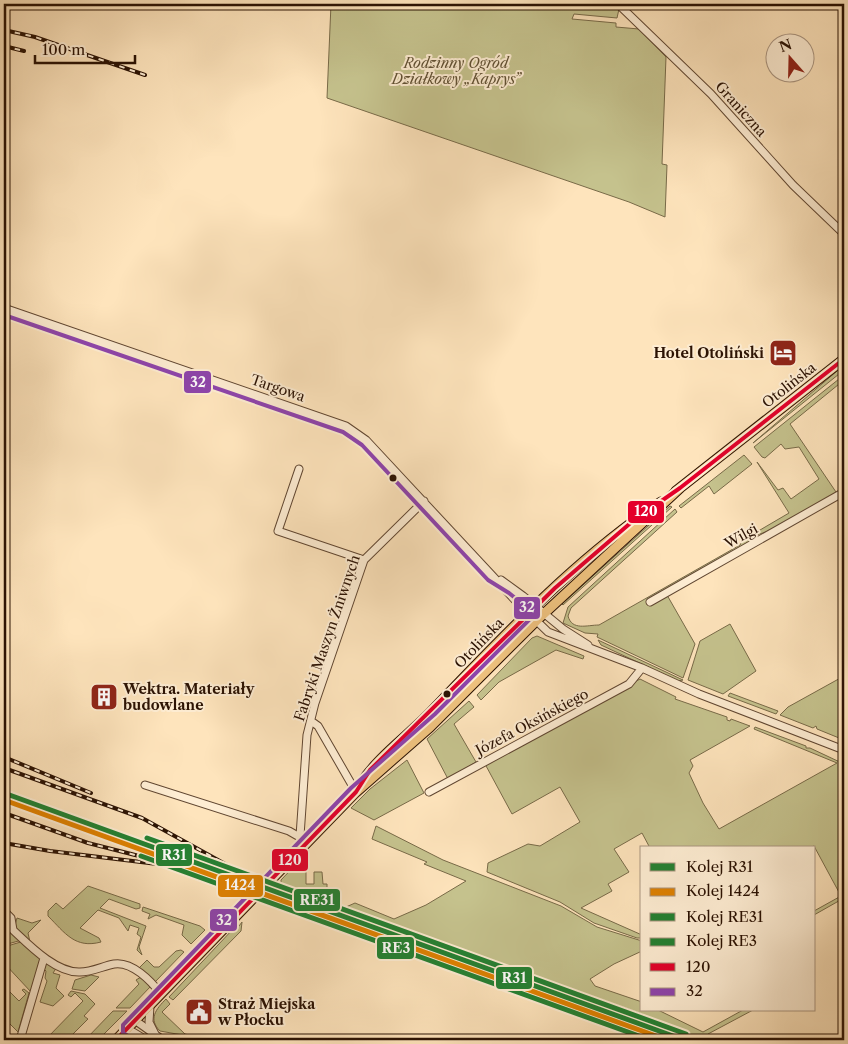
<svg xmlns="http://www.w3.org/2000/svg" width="848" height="1044" font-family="'Libre Caslon Text',serif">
<rect width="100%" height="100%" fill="#fee4bc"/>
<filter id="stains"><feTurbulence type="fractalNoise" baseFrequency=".004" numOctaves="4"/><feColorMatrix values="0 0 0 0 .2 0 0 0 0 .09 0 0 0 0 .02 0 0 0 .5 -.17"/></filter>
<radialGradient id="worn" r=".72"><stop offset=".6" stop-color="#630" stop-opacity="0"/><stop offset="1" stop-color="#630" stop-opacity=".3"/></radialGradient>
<path fill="#c5c28d" stroke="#786a48" d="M331 4H614L619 9 617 18 574 14 572 19 616 23V27L639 29 666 57 662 164 667 165 665 217 629 202 327 98Z
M844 365V370L753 443Z
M844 375V380L790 424 836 492 834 494 771 530 757 535 738 550 667 595 695 644 683 678 597 637 598 634 585 633 563 623 568 607 675 509 677 512 571 608 568 616C572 631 587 625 599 625L740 545 743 540 789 513 757 462 778 490 783 488 791 499 819 479 799 447 785 449 781 444 765 458 762 457 754 447Z
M744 455 752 464 714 494 709 486 681 508 679 506Z
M670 506 672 507 563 605 562 604Z
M730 624 756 671 723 694 688 680 700 641Z
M537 636 584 656 583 659 556 650 499 682 481 700 477 695 532 638Z
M598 640 683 680 678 681 601 645Z
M844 676V740L817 729 816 726 813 728 780 715 788 707Z
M640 679 676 697 675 699 727 717V720L730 721 731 719 750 726 690 760 693 766 689 773 703 803 719 829 837 763 754 729 755 727 806 746V748H810L844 764V898L814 915V911L841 896 814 846 810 848H650L642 833 614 849 629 872 608 884 612 891 581 908 642 935V938H637L594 923 560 902 487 872 488 863 528 844 540 846 580 822 560 787 512 814 485 764Z
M730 693 778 711 776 714 728 696Z
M469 701 474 707 454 724 476 762 448 779 427 739Z
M407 760 424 793 374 820 351 808 370 789Z
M376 826 443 860 561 906 597 927 642 941V951L614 964 590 979 595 986 642 1002V1010H658L703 1032 743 1010H753L708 1034 706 1037 712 1040C690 1040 659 1033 644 1015L346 907 355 903 394 919 426 905 466 881 424 864 427 862 372 839Z
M306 854V884H314V872H322L323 884H327V900L281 883V880Z
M88 886 140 904V908L136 909 109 899 100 908 146 926 139 947 142 955 137 950 141 937 137 934 139 928 130 925 128 931 119 918 98 910 80 928 99 938 101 942C75 949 65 933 48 916V911L56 903 63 909Z
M143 907 200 926 205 930 191 944 182 935 184 925 156 915 148 919 150 914 142 911Z
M17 918 32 923 41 920 28 933 30 942 14 929Z
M4 921 6 924 22 940 4 945Z
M242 922 241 931 173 1000 169 997 234 928 236 930Z
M24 941 42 960 31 992 4 963V947Z
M181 950 184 952 155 982 138 969 147 960 154 967H159L176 951Z
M187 955V963L162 985H158Z
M46 963 57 967 53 973 60 975 56 988 64 996 53 1006 40 1002 47 981 45 978 46 971 44 969Z
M91 975 99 977 85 991 72 989 75 980Z
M141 977 151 986 130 1008H116L139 984 136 980Z
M4 986 19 1001 26 994 22 990 24 989 29 993 18 1032 4 1018Z
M71 991 85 994 95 1004 84 1016 88 1019 67 1040H49L47 1038 83 1001 75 993 71 997 68 995Z
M166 999 170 1004 162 1012 185 1034 210 1040 160 1031C148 1019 156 1009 166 999Z
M113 1011H127L98 1040H85Z"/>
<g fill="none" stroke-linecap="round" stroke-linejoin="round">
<defs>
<path id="minor" d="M618 4 711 94 793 185 844 234
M4 308 346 426 366 440 514 599 548 632 642 668 699 694 844 750
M299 469 278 531 364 560
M501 580 523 596 563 629 588 645
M650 602 844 492
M311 721 318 726 356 792
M145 785 289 831 303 839
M429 792 629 684 642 668
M300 836 307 735 315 703 364 560 424 501
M4 911 11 918 13 930C29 945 56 973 80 972 92 972 103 966 114 964 132 961 151 981 161 994
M150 1006 149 1022 155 1034
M136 1021 160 1038
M128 1029 143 1038 166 1040
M20 1040 44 958"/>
<path id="major" d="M676 491 844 359
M360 785C376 759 404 739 426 717 499 641 573 561 661 502
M116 1040 356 792 430 727 536 621 680 488"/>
</defs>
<use href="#minor" stroke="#604631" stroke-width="9"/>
<use href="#major" stroke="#2b1203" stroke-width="11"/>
<use href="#minor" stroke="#feedd3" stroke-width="7"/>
<use href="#major" stroke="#efc27e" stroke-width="9"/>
<defs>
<path id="rail" d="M4 30 35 37 145 75
M4 46 24 51
M4 757 91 793
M4 768 142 818 227 865
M4 813 88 843 139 856
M90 829 422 949
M4 843 50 851 182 867
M277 886 642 1016"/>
</defs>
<use href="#rail" stroke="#2b1203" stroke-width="4"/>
<use href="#rail" stroke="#feedd3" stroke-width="2" stroke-dasharray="5.5" stroke-linecap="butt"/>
<defs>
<path id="bus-1" d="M116 1040 356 792 370 770 555 588 634 520 680 488 844 359"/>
<path id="bus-2" d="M4 315 343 432 362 445 488 580 509 593 535 614 435 714 351 788 123 1025V1033L135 1040"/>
</defs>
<use href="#bus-1" stroke="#feedd3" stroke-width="8"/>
<use href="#bus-2" stroke="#feedd3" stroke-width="8"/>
<use href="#bus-1" stroke="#e4002b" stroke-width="4"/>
<use href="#bus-2" stroke="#8e44ad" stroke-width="4"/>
<defs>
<path id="rail-1" d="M4 793 684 1040"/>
<path id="rail-2" d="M4 800 667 1040"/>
<path id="rail-3" d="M147 838 686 1034"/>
<path id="rail-4" d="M141 856 650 1040"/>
</defs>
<use href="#rail-1" stroke="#feedd3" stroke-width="9"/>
<use href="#rail-2" stroke="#feedd3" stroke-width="9"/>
<use href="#rail-3" stroke="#feedd3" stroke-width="9"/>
<use href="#rail-4" stroke="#feedd3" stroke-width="9"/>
<use href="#rail-1" stroke="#238132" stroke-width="5"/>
<use href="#rail-2" stroke="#df8100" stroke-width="5"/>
<use href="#rail-3" stroke="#238132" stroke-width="5"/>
<use href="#rail-4" stroke="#238132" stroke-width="5"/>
</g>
<defs>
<symbol id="hotel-square" viewBox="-11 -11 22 22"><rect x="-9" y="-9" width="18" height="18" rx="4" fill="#8f2418" stroke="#feedd3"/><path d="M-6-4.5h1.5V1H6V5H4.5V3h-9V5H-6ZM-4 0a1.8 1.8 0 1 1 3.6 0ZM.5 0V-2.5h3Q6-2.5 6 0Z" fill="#fff"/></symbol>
<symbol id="building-square" viewBox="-11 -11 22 22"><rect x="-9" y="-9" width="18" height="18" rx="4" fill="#8f2418" stroke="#feedd3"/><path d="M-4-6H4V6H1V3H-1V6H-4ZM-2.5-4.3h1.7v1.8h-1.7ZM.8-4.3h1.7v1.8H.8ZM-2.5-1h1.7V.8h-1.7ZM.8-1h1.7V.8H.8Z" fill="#fff"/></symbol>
<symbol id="civic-square" viewBox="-11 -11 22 22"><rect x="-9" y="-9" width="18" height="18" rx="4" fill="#8f2418" stroke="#feedd3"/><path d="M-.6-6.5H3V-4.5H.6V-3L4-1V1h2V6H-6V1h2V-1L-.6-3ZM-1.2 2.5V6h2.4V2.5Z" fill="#fff"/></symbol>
</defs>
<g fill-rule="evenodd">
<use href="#hotel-square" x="767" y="337" width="32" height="32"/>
<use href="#building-square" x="88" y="681" width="32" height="32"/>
<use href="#civic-square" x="183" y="996" width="32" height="32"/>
</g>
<g fill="#2b1203" stroke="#feedd3" stroke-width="2">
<circle cx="393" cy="478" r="4.5"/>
<circle cx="447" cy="694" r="4.5"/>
</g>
<g text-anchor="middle" stroke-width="4" stroke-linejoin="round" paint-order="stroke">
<g font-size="14" font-style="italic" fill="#615033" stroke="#feedd3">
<text x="456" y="68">Rodzinny Ogród<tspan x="456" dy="16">Działkowy „Kaprys”</tspan></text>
</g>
<g font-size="14" fill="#2b1203" stroke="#feedd3">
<text transform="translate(741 109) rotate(48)" y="5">Graniczna</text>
<text transform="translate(789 385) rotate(-38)" y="5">Otolińska</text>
<text transform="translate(278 388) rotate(19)" y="5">Targowa</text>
<text transform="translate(741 536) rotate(-29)" y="5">Wilgi</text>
<text transform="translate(327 638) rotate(-71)" y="5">Fabryki Maszyn Żniwnych</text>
<text transform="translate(479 643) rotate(-46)" y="5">Otolińska</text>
<text transform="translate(532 722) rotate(-28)" y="5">Józefa Oksińskiego</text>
</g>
<g font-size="14" font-weight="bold" fill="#2b1203" stroke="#feedd3" text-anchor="start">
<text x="764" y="358" text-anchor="end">Hotel Otoliński</text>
<text x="123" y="694">Wektra. Materiały<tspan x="123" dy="16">budowlane</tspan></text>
<text x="218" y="1009">Straż Miejska<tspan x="218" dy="16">w Płocku</tspan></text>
</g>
</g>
<g stroke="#feedd3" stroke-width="2">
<rect x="183" y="370" width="29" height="24" rx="5" fill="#8e44ad"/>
<rect x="627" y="500" width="38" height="24" rx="5" fill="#e4002b"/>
<rect x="513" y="596" width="28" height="24" rx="5" fill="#8e44ad"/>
<rect x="155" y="843" width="38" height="24" rx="5" fill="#238132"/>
<rect x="271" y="848" width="38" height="24" rx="5" fill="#e4002b"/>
<rect x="217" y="874" width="47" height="24" rx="5" fill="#df8100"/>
<rect x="293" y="888" width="48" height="24" rx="5" fill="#238132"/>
<rect x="209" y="908" width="29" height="24" rx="5" fill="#8e44ad"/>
<rect x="376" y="936" width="39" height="24" rx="5" fill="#238132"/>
<rect x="495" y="966" width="38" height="24" rx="5" fill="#238132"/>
</g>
<g font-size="14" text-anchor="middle" font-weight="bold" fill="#fff">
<text x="198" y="387">32</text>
<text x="646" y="516">120</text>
<text x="527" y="612">32</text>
<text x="174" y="860">R31</text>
<text x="290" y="865">120</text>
<text x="240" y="890">1424</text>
<text x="317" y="905">RE31</text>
<text x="224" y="925">32</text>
<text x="396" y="953">RE3</text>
<text x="514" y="983">R31</text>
</g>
<rect width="848" height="1044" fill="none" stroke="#fee4bc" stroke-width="20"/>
<rect x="5" y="5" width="838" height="1034" fill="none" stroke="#2b1203" stroke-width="2.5"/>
<rect x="10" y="10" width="828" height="1024" fill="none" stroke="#2b1203"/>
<rect x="640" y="846" width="175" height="165" fill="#feedd3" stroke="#aa9580"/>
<rect x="650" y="863" width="25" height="8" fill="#238132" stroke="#aa9580"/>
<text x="686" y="872" font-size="15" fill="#2b1203">Kolej R31</text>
<rect x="650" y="888" width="25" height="8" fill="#df8100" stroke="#aa9580"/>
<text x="686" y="896" font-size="15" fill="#2b1203">Kolej 1424</text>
<rect x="650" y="913" width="25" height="8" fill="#238132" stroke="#aa9580"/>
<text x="686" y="922" font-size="15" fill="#2b1203">Kolej RE31</text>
<rect x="650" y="938" width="25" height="8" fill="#238132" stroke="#aa9580"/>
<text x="686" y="946" font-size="15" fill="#2b1203">Kolej RE3</text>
<rect x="650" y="963" width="25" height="8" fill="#e4002b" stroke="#aa9580"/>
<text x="686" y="972" font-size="15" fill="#2b1203">120</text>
<rect x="650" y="988" width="25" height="8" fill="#8e44ad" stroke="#aa9580"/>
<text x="686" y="996" font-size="15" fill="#2b1203">32</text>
<g transform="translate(790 58) rotate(340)"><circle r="24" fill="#feedd3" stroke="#aa9580"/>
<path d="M0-4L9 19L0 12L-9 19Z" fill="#8f2418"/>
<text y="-8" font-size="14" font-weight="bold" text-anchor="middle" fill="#2b1203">N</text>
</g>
<path d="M35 55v8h100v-8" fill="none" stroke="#2b1203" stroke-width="2.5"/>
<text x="42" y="55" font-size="15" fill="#2b1203" stroke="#feedd3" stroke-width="4" paint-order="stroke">100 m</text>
<rect width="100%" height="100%" filter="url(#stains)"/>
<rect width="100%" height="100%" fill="url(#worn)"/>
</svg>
